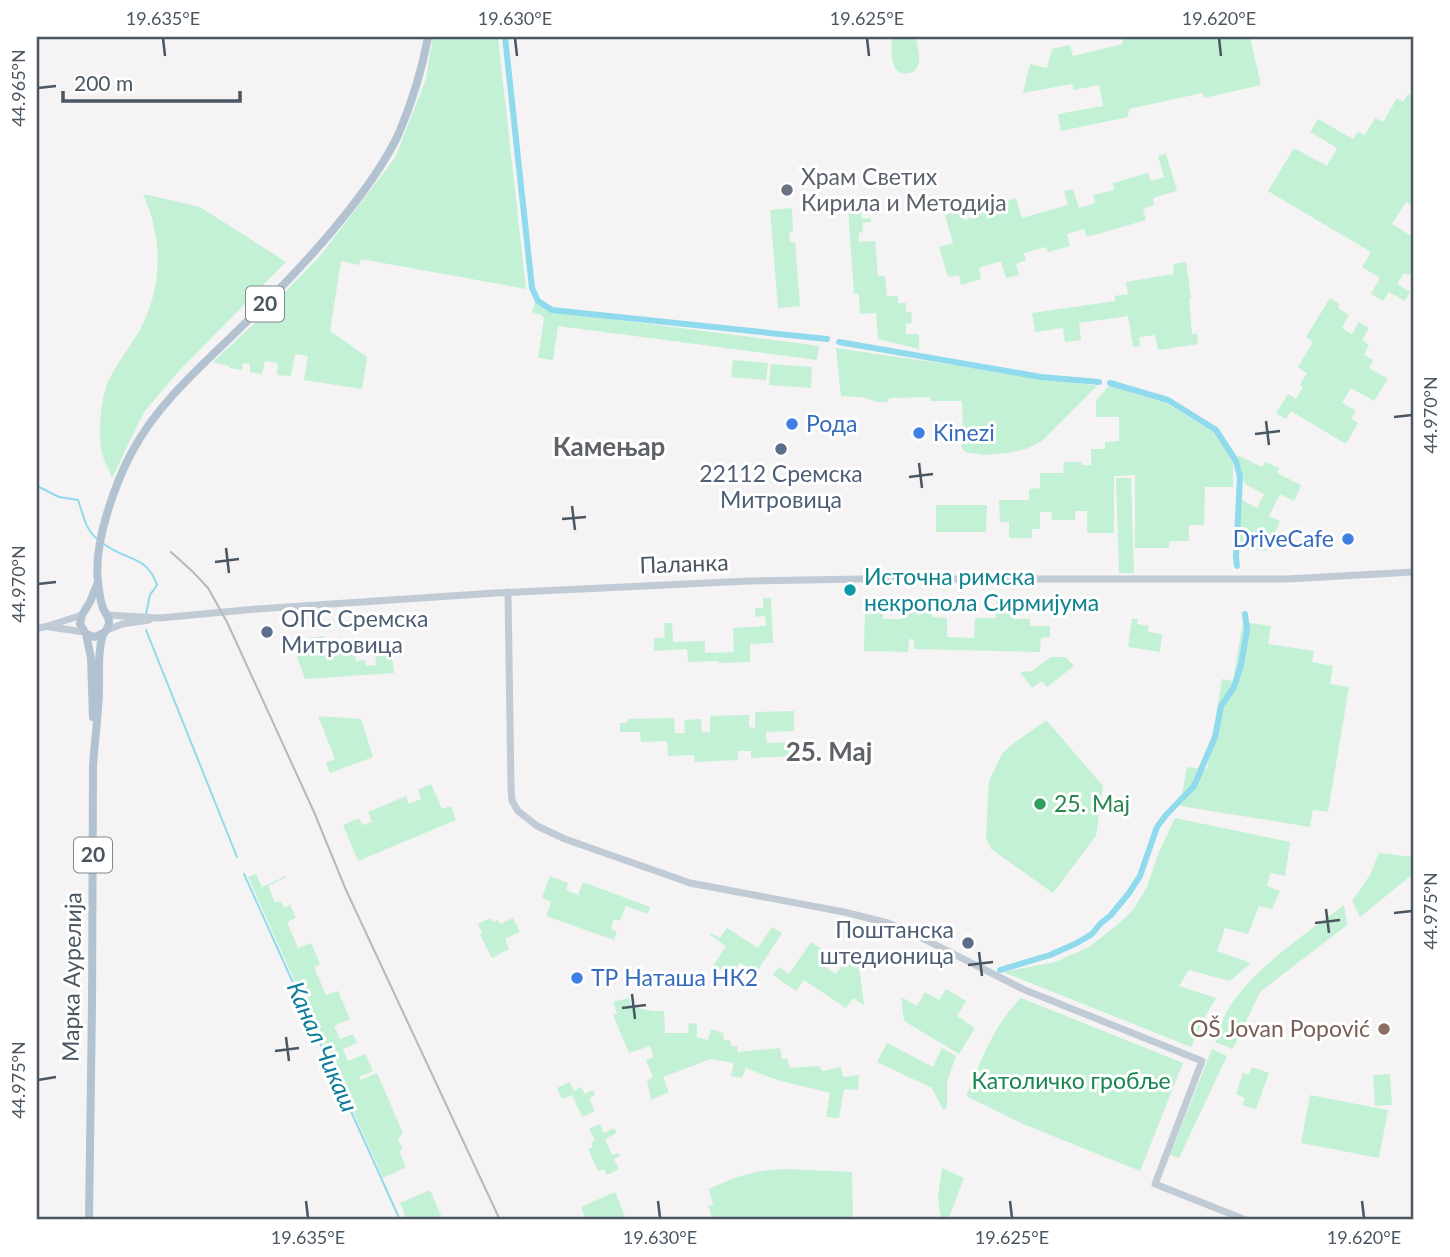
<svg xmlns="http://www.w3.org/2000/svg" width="1450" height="1257" font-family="Lato,sans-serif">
<rect width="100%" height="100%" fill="#f5f3f3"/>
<path fill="#c3f1d5" d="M433 37H498L526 289 361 259 359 265 341 261 330 331 367 357 362 389 304 380 308 356 295 354 291 376 277 375 278 363 265 361 262 374 250 372V364L243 363 242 370 230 368 229 366 213 362 258 320 320 256 395 158 426 79Z
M891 37H916C917 45 921 58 918 66 914 76 898 76 894 66 891 58 892 46 891 37Z
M1122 37H1250L1261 85 1204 98 1202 93 1129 109 1128 117 1061 131 1058 114 1103 106 1099 85 1074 90 1072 84 1023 93 1030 64 1047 68 1052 49 1070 45 1073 56 1123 44Z
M1408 94 1413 97V206L1406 202 1392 224 1413 237V268L1409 275 1404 273 1397 284 1410 292 1405 301 1389 292 1383 301 1371 294 1380 278 1362 267 1371 252 1268 191 1294 148 1327 166 1337 148 1310 132 1318 119 1353 139 1358 132 1365 135 1375 118 1383 122 1397 98 1403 102Z
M1166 154 1177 191 1153 198 1154 205 1143 209 1146 220 1087 237 1084 229 1067 234 1070 246 1048 252 1046 247 1024 253 1026 260 1016 264 1019 275 1006 278 1001 261 979 268 981 279 961 285 959 275 948 277 939 247 953 243 945 215 961 210 964 220 974 217 970 203 980 200 983 207 1016 198 1022 218 1068 205 1064 191 1073 189 1079 208 1095 203 1093 195 1114 190 1113 183 1148 173 1151 181 1164 177 1158 156Z
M143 194 200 207 286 262 178 372 144 412 112 478C109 469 102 458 101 448 98 431 101 400 107 384 116 363 133 344 143 324 163 283 162 235 143 194Z
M792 208 793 232 789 233 790 242H795L800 306 778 308 770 210Z
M861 208 862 219 871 218V222L862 223 863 232 859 233V242L875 241 878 276H885L887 296H898V303H906V312H911L912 323 906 324V334H919V349L878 339 876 313 860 314 859 294H854L848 209Z
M1186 262 1191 298 1189 299 1192 334H1197L1198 344 1158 350 1155 335 1139 337 1140 346 1133 347 1128 316 1079 323 1081 340 1065 342 1063 328 1035 332 1032 313 1115 301V296L1128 294 1126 282 1174 274 1173 264Z
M1330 298 1339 304 1338 308 1349 315 1342 328 1352 334 1359 322 1369 328 1362 340 1369 345 1364 355 1373 360 1369 368 1388 379 1374 401 1351 388 1342 403 1356 411 1351 419 1358 423 1346 444 1291 411 1286 419 1276 413 1288 394 1296 399 1303 387 1300 385 1307 373 1298 367 1313 342 1306 337Z
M535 302 549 311 819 346 817 360 558 326 553 360 538 358 544 318 541 315 532 312Z
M836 348 1097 386 1042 441 1026 449 1008 453 985 455 965 452 962 448 961 433 963 432 962 401H930V397L889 398 888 402H878L861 397 841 396Z
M733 360 768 363 766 380 731 377Z
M771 364 812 367 811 388 769 385Z
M1109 386 1166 403 1215 433 1233 462V487H1205L1204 525H1189V541H1170L1169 548H1135V475L1114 476V533H1087V511H1075V520H1052L1051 512H1040V529H1032V538H1009V522H1000L999 500H1029V489L1040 488V473H1063L1064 462H1081L1082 465H1091V449H1105V442L1119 441V417H1096V400Z
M1237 455 1262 467 1265 462 1279 468 1277 473 1301 485 1294 501 1280 494 1269 516 1280 521 1266 551 1237 548 1242 500 1257 508 1264 494 1245 484Z
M1116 478H1131L1134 573H1119Z
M936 505H987L986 532H936Z
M996 597 1013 598V619H1030V626H1050V637L1041 638 1040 652 914 649V640L909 639 908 652 864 651 865 607H883V619H901V610L931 611 932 617 947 618V637L974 638 975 618H996Z
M763 598H771L773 643 750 644V662L719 663 718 661 688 662 687 649 654 651V638H665L664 623H672L673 642 705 641V653L734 652 733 628 766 626 765 616 755 617V608H763Z
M1132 619H1138L1137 624 1149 626 1148 632 1162 634 1160 652 1128 647Z
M1243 622 1271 626 1268 644 1314 651 1312 662 1333 666 1330 684 1349 687 1328 812 1313 810 1310 827 1180 806 1187 767 1207 769 1222 679 1233 681Z
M324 636 326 649 354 646 356 661 365 660 366 666 376 665 375 650 391 648 394 673 305 679 291 640 299 639 301 646 311 645 310 638Z
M1051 657H1066L1074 666 1047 687 1042 681 1032 688 1020 672 1032 671Z
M794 711V731L766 732 767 743 796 742V756L751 758V751H738V760L695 762 694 755 668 756 667 741 641 742 640 732H620V723H627L628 719 674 718 675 733H685L684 720 701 719 702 732H710V716L749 715V727L755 728V712Z
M318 716 361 719 373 757 330 773 326 763 335 759Z
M1045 721H1047L1103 786 1096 836 1053 893 991 849 986 838 989 781 1002 754 1010 746Z
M431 784 442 809 451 806 456 820 358 861 343 825 359 818 362 825 372 822 368 812 406 796 409 804 421 799 418 790Z
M1175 818 1290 842 1285 876 1270 873 1267 886 1280 891 1272 909 1259 906 1248 934 1225 928 1217 951 1251 963 1230 981 1189 970 1179 986 1216 998 1206 1015 1191 1047 1003 972 1055 962 1089 947 1116 926 1133 910 1147 887 1159 852Z
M1379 853 1413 857V874L1360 917 1352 901 1370 875Z
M256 874 262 887 286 876 287 877 268 886 275 903 281 901 284 908 290 905 296 918 287 922 298 948 311 943 320 964 314 967 326 995 338 991 350 1019 334 1026 340 1039 353 1034 357 1043 343 1049 348 1061 365 1054 373 1071 359 1077 360 1080 377 1073 403 1133 398 1139 403 1149 399 1151 406 1167 383 1178 248 877Z
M550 876 568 883 566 890 578 895 583 882 650 907 648 914 626 906 620 921 614 919 611 929 617 932 614 940 546 916 551 902 542 898Z
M1344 905 1347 925 1260 992 1233 1049 1215 1042C1220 1030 1223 1016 1230 1006 1259 964 1304 935 1344 905Z
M490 918 493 922 498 920 500 924 513 918 520 932 505 939 509 949 492 958 480 935 482 933 478 924Z
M772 927 782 933 756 973 740 963 731 976 714 965 726 946 710 935 711 933 720 938 727 928 758 948Z
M811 942 833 956 826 967 836 974 850 953 858 959 864 1005 853 998 846 1008 804 980 796 991 773 975 779 967 789 974Z
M946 989 966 1001 957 1016 975 1028 959 1054 904 1021 901 997 917 1006 925 992 939 1000Z
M629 998 632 1007 653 1011H664L665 1033H688L689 1023 697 1024V1037L708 1040 711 1029 723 1033 724 1040H730L731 1046H737L738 1052 780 1048 782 1059 787 1058 790 1068 819 1066 822 1071 841 1067 843 1077 859 1075 858 1090 844 1089 839 1118 826 1117 830 1093 777 1080 746 1068 742 1078 731 1076 734 1063 711 1059 663 1077 669 1092 651 1100 647 1081 653 1077 646 1060 654 1057 650 1046 629 1053 613 1015 617 1013 613 1002Z
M1021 998 1183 1063 1140 1171 1023 1124 966 1096C981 1061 994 1024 1021 998Z
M887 1043 933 1067 942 1048 956 1056 947 1081V1108L943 1110 932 1088 877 1062Z
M1212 1049 1227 1056 1179 1158 1170 1155Z
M1252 1067 1269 1073 1256 1109 1242 1105 1245 1098 1236 1094 1243 1073 1249 1075Z
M1390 1074 1392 1105 1375 1106 1373 1075Z
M569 1082 574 1091 581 1087 585 1094 593 1090 595 1095 589 1098 595 1111 582 1117 572 1095 562 1099 557 1088Z
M1310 1095 1388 1110 1379 1158 1301 1143Z
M600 1124 604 1133 614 1128 617 1133 605 1139 612 1155 618 1153 620 1156 614 1159 619 1169 607 1175 604 1169 598 1171 588 1149 593 1147 591 1142 595 1140 589 1129Z
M942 1168 964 1178 948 1220H941L938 1197Z
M785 1169 852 1172 853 1220H713L708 1206 713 1205 709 1189C737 1176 754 1170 785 1169Z
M430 1190 443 1220H407L400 1203Z
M615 1192 625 1216 614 1220H586L581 1207Z"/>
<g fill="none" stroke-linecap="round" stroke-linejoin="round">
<path stroke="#90daee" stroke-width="2" d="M37 486 59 497 78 500C84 515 84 528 97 539
M104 544C126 561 147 555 157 585L150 595 146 614
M146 630 237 857
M244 874 400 1220"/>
<path stroke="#90daee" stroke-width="6" d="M505 37 532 288 538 301 552 310 827 339
M839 342 1041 377 1099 382
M1110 383 1168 400 1216 430 1236 461 1240 477 1236 557 1237 566
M1000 970 1050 955 1077 943 1092 934 1100 924 1111 915 1129 893 1140 876 1157 827 1166 815 1194 786 1215 737 1221 706 1234 687 1241 665 1247 630 1245 614"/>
<path stroke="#c1cbd6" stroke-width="7" d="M508 592 511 786 512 801 518 811 537 826 565 839 690 883 844 912 888 923 912 933 1025 990 1202 1061 1155 1184 1246 1220
M107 615 160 618 257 609 495 593 749 581 861 579H1287L1413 572
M50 627 84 632
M37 628 45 627 82 615
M107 630 122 624 149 620"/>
<path stroke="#b3c2d1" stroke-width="8" d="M98 582 90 602 82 615 80 624 86 634 95 637 105 632C107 628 109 627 109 622 109 617 105 613 103 608 100 600 99 590 98 582 93 544 115 483 133 450 158 404 197 370 234 334 276 293 317 252 353 205 370 183 387 159 399 133 412 102 422 70 428 37
M86 634 91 658 93 717
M89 1220 92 1004 93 768C94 747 97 727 98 707 101 682 96 658 103 634"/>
<path stroke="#b5b8bd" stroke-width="2" d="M171 552 193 572 208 588 227 622 314 812 346 890 500 1220"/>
</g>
<path fill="none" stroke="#4a5661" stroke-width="2.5" d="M163 38 165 56M515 38 517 56M867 38 869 56M1219 38 1221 56M38 88 56 86M1394 417 1412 415M1266 421 1269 445M1255 434 1280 431M919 463 922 488M909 477 933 474M572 506 575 530M562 519 586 517M226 548 229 573M215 562 239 559M38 584 56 582M1326 909 1329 933M1394 913 1412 911M1315 923 1340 920M979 952 982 976M968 965 993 962M632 994 635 1019M622 1008 646 1005M286 1037 289 1061M275 1051 299 1048M38 1080 56 1077M306 1201 308 1218M658 1201 660 1218M1010 1201 1012 1218M1362 1201 1364 1218"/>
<circle fill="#6b7280" stroke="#fff" stroke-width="2.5" cx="787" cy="190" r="7"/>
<g fill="#3f7fe0" stroke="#fff" stroke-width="2.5">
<circle cx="792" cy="424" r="7"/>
<circle cx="919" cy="433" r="7"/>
<circle cx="1348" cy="539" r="7"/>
<circle cx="577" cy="978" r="7"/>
</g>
<g fill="#5c6f8a" stroke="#fff" stroke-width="2.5">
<circle cx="781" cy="449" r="7"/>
<circle cx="267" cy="632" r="7"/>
<circle cx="968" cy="943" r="7"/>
</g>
<circle fill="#0f9aa8" stroke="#fff" stroke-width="2.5" cx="850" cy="590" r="7"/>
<circle fill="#2e9e5b" stroke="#fff" stroke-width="2.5" cx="1040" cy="804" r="7"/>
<circle fill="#8d6e63" stroke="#fff" stroke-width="2.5" cx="1384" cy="1029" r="7"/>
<g text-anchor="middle" stroke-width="6" stroke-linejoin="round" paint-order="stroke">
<g fill="#fff" stroke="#808990" stroke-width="2">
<rect x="246" y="286.5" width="38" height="35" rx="5"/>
<rect x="74" y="837.5" width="38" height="35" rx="5"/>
</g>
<g font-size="21" font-weight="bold" fill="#4a5661">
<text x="265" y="311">20</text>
<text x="93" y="862">20</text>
</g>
<g font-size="23" fill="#5b616d" stroke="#fff" text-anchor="start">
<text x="801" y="185">Храм Светих<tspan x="801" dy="26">Кирила и Методија</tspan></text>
</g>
<g font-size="23" fill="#366cbe" stroke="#fff" text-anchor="start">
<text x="806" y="432">Рода</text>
<text x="933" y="441">Kinezi</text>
<text x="1334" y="547" text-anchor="end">DriveCafe</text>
<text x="591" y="986">ТР Наташа НК2</text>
</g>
<g font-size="23" fill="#4e5e75" stroke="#fff">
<text x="781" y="482">22112 Сремска<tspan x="781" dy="26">Митровица</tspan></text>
<text x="281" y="627" text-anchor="start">ОПС Сремска<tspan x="281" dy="26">Митровица</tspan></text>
<text x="954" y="938" text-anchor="end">Поштанска<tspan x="954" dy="26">штедионица</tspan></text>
</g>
<g font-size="23" fill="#4a5661" stroke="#fff">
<text transform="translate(684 564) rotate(-2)" y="8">Паланка</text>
<text transform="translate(72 977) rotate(-89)" y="8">Марка Аурелија</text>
</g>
<g font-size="23" fill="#0d838f" stroke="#fff" text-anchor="start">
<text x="864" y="585">Источна римска<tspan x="864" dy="26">некропола Сирмијума</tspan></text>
</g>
<g font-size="23" fill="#27864d" stroke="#fff" text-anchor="start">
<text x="1054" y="812">25. Maj</text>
</g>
<g font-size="23" fill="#785e54" stroke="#fff" text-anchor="end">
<text x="1370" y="1037">OŠ Jovan Popović</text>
</g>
<g font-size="23" fill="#17864f" stroke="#fff">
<text x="1071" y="1089">Католичко гробље</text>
</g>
<g font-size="24" font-style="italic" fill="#0c7c9b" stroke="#fff">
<text transform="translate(322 1047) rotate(66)" y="8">Канал Чикаш</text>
</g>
<g font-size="26" font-weight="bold" fill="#5f6368" stroke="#fff">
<text x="609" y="456">Камењар</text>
<text x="829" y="761">25. Мај</text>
</g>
</g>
<rect width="1450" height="1257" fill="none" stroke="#ffffff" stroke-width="77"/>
<path d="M63 91v10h177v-10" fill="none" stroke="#4a5661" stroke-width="3.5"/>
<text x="74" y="91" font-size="21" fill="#4a5661" stroke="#ffffff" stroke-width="5" paint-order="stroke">200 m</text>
<rect x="38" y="38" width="1374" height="1180" fill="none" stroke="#4a5661" stroke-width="2.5"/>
<g font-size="18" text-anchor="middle" fill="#4a5661">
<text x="163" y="25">19.635°E</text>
<text x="515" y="25">19.630°E</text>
<text x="867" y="25">19.625°E</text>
<text x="1219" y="25">19.620°E</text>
<text transform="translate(19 88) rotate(-90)" y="6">44.965°N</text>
<text transform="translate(1431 415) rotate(-90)" y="6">44.970°N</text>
<text transform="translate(19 584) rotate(-90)" y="6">44.970°N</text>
<text transform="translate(1431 911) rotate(-90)" y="6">44.975°N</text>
<text transform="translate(19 1080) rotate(-90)" y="6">44.975°N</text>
<text x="308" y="1244">19.635°E</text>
<text x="660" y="1244">19.630°E</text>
<text x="1012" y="1244">19.625°E</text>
<text x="1364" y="1244">19.620°E</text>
</g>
</svg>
